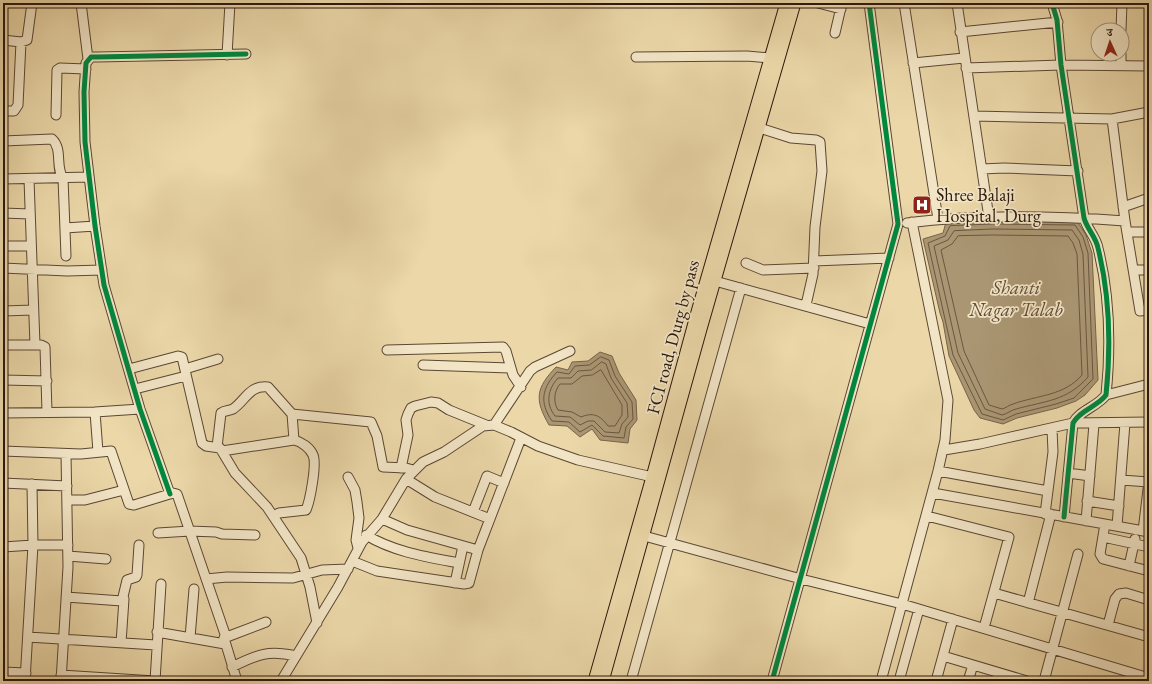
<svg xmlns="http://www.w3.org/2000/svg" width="1152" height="684" font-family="'EB Garamond','Noto Serif Devanagari',serif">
<rect width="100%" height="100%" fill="#ebd7a8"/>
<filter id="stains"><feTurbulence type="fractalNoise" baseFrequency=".005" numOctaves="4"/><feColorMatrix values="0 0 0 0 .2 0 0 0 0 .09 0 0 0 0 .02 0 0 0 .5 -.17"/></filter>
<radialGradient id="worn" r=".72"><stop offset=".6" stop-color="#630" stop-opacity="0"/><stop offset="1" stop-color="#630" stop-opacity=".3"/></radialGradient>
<path fill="#aa9673" stroke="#77634a" d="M975 221H1077L1086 235 1092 253 1098 380 1085 395 1076 401 1057 408 1017 418 1003 424 980 418 974 410 949 356 943 322 940 313 923 239 943 233 946 222Z
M600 352 612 356 619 373 636 400 637 420 630 429 628 443 600 440 592 429 580 437 567 426 549 425C534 399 536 388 556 367L568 370 572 362 588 361Z"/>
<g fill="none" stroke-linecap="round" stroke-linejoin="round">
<path stroke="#6a5640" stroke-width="1" d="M993 224 1075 225 1083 237 1088 253 1093 379 1074 398 1056 404 1016 414 1003 420 982 414 953 355 928 243 945 236 950 226Z
M993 229 1072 230 1079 240 1083 254 1088 377C1067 401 1045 401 1016 409 1011 410 1007 414 1002 415L985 409 958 353 934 246 948 240 954 231Z
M993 235 1068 236 1073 243 1077 254 1082 375C1064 396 1038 395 1013 404 1009 405 1006 408 1002 409L989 405 964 351 941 250 952 244 958 236Z
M601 357 609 360 615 376 632 402 633 419 626 427 624 438 603 436 592 425 580 432 569 422 552 421C539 402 542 388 557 372L569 374 575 366 589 365Z
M602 362 606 364 611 378 627 403 628 417 622 424 619 433 605 432 594 421H588L580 425 570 417 555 416C545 403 548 389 558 378H571L578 371 591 370Z
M601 370 622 405V415L615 426H608C600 415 593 412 581 417L572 412 558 410C553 402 554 391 560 384H572L582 376 592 375Z"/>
<defs>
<path id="minor" d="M81 3 88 59
M818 3 841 9
M904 3 938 219
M957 3 989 218
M1052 3 1057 20 1061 65 1084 218C1087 229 1096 237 1098 248 1110 296 1111 346 1106 395 1097 407 1080 410 1073 423L1064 517
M1121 30 1122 3
M960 32 1058 22
M835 33 842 3
M3 40 21 42 27 40 32 3
M227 55 230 3
M636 57 747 56 771 58
M913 63 964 58
M1121 65V54
M966 68 1061 65 1149 66
M3 111H14L18 105 21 42
M56 115 57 70 60 68 86 69
M974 116 1112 119 1149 112
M1112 119 1125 221 1140 311 1149 310
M753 126 791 138 816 140 820 142 822 171 815 227 813 274 806 305
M3 141 52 139C63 149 55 167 63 178L66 256
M982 169 1004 168 1078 171
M3 179 89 177
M29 179 35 345
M1123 207 1149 198
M3 213 30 214
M907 223C978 214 1054 216 1125 221
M65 228 95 226
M1128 232H1149
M3 246H31
M814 261 889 258
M746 263 763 270 814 268
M3 268 67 271 102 270
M1134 270H1149
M715 281 870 324
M3 311 33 310
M3 345H41L45 347 47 412
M387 350 503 347 506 351 513 375 521 387
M423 365 510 368
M129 369 178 356 182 357 202 443 206 446 220 448 235 473 267 507 301 558 310 587 317 623
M185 369 218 359
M3 380 47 381
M135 389 186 376
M1106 395 1149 384
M95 412 98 452
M3 413 95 412 140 409
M292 414 371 422 377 436 383 467 406 468 413 470
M494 425 530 371 535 367 570 351
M217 447 221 413C225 410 229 411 233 409 246 400 249 385 268 387L292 414 294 440
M944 450 980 444 1073 423 1149 422
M3 451 81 454 111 451 129 504 134 505 173 493 177 494 226 637
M222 451 294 440C302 442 310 448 313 455 317 464 310 501 306 510L279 513 273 516
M401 468 408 435 406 420 408 414 411 408 415 406 431 402 438 403 449 410 486 425
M938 471 1048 491
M1068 473 1090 476
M348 477 355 490 357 502 359 518 356 540 358 548
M406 479 435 497 490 519
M1121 480 1149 482
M3 483 67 486
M933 493 1149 532
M170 494 140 409 104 285 95 226 85 142 84 92 86 63 91 57H97L246 54
M67 500H85L124 490
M1087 501 1119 506
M473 512 487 476 504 483
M1045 514 1053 452 1052 429
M927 516 1009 537 984 628
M382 519 407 530 478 550
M1086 521 1094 424
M1105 524 1100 554 1103 559 1149 571
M1117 526 1125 423
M1143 531 1149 481
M158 533 190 531 216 532 222 534 255 535
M637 534 801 579 902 604 1149 678
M366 535C394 552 427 557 459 563
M1103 537 1149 547
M3 547 33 545H68
M68 556 106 559
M352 561 377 571 464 584 469 583 478 550 521 438
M1129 566 1135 539
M206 579 227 577 293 578 322 570 348 569
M455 583 463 546
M994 593 1149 637
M66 597 122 601 127 580 136 577 137 575 139 545
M1028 603 1051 514
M1108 625 1115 599 1119 594 1126 593 1149 600
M157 632 225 644
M28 637 156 645
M190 638 194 589
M121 643 124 599
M943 656 1027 681
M232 667C258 654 269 650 296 656
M3 672 26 673
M61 675 155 681
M25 681 33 545 32 484
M61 681 68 567 66 454
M155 681 161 584
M237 681 224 638 266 622
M281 681 338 587 362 542 382 519 406 479 423 462 444 452 483 426 494 425 511 432 538 446 578 460 657 478
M631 681 741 288
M772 681 898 224 869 3
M881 681 938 471 945 440 948 400 912 222
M899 681 919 609
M936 681 953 619
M968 681 973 665
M1044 681 1078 554"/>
<path id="major" d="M594 681 652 477 697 312 786 3
M603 681 701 329 795 3"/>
</defs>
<use href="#minor" stroke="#5b4734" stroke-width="11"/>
<use href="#major" stroke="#2b170d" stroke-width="13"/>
<use href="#minor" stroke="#f2e5c6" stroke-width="9"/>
<use href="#major" stroke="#ebd7a8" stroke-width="11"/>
<defs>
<path id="cycleway" d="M1052 3 1057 20 1061 65 1084 218C1087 229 1096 237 1098 248 1110 296 1111 346 1106 395 1097 407 1080 410 1073 423L1064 517
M170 494 140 409 104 285 95 226 85 142 84 92 86 63 91 57H97L246 54
M772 681 898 224 869 3"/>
</defs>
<use href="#cycleway" stroke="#f2e5c6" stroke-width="8"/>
<use href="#cycleway" stroke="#00873e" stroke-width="5"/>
</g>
<defs>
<symbol id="hospital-square" viewBox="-11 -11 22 22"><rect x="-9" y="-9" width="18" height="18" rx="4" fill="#8f2418" stroke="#f2e5c6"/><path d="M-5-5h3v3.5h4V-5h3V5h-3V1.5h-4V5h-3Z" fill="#fff"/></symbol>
</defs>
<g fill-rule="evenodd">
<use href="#hospital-square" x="911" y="194" width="22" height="22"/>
</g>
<g text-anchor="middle" stroke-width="3.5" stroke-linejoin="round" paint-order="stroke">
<g font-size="18" fill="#2b170d" stroke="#f2e5c6" text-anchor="start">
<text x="936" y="201">Shree Balaji<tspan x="936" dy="21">Hospital, Durg</tspan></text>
</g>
<g font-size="18" fill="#2b170d" stroke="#f2e5c6">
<text transform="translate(673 337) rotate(-75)" y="6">FCI road, Durg by pass</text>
</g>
<g font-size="19" font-style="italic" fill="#5e4a36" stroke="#f2e5c6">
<text x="1016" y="294">Shanti<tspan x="1016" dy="22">Nagar Talab</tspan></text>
</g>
</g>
<rect width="1152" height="684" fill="none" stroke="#ebd7a8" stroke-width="16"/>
<rect x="4" y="4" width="1144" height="676" fill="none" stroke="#2b170d" stroke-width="2"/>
<rect x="8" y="8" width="1136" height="668" fill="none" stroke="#2b170d"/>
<g transform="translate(1110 42) rotate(357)"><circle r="19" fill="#f2e5c6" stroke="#a2937c"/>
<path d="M0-3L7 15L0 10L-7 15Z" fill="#8f2418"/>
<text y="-6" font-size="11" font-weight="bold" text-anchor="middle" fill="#2b170d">उ</text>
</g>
<rect width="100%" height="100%" filter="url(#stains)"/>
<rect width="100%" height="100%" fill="url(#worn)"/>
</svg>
